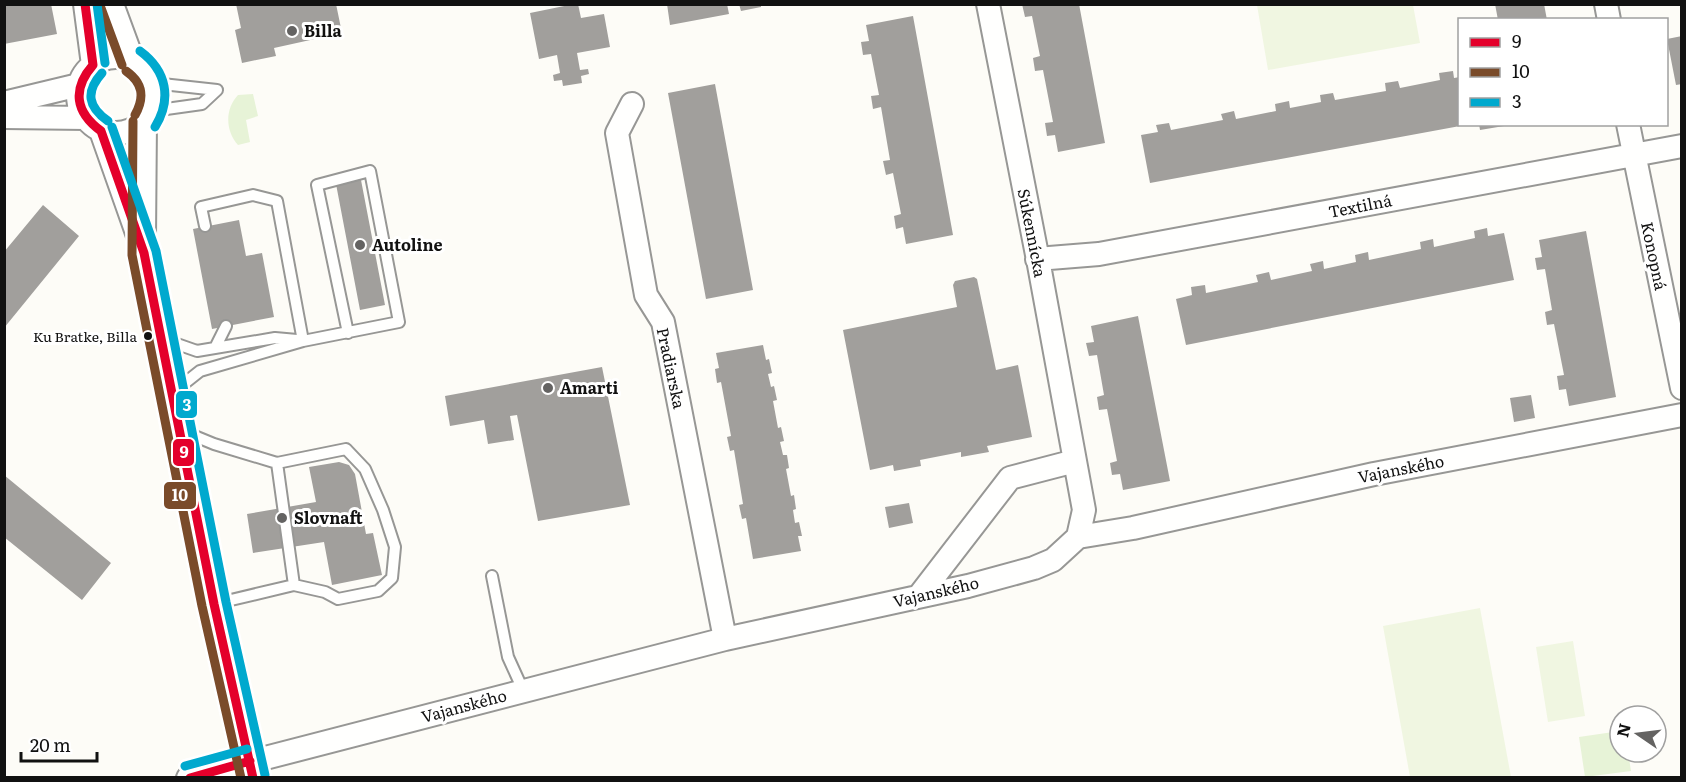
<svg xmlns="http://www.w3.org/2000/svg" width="1686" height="782" font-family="Literata,serif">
<rect width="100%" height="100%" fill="#fdfcf7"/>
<path fill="#e7f3d7" d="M253 94 258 116 246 120 250 142 238 145C225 130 225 109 238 95Z
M1620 731V752H1628L1631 771 1585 777 1579 737Z"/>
<path fill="#f0f6e1" d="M1257 5H1413L1420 43 1268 70Z
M1480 608 1511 777H1410L1383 626Z
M1573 641 1585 716 1548 722 1536 647Z"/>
<path fill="#a19f9c" d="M4 4H51L57 34 4 44Z
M236 4H336L342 33 274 48 276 56 242 63 235 30 241 28Z
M574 4H578L581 18 604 14 610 47 577 53 580 70 588 69 589 74 581 76 582 83 563 86 562 80 554 81 553 75 560 73 557 55 539 59 530 13Z
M667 4H727L729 14 670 25Z
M739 4H761V7L741 11Z
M1022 4H1079L1105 143 1058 152 1055 135 1047 136 1045 123 1053 122 1043 70 1035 71 1033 58 1040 56 1032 16 1025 17Z
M1495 4H1544L1547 20H1498Z
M913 16 953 235 906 244 903 227 896 229 894 216 901 214 893 173 886 175 883 161 890 160 881 107 873 109 871 96 879 95 871 54 863 55 861 42 869 41 866 25Z
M1682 36V84L1676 85 1667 39Z
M1453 71 1454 78 1460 77V126L1150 183 1141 135 1158 132 1156 125 1169 123 1171 130 1223 120 1221 114 1234 111 1236 119 1276 111 1275 104 1289 101 1290 108 1321 102 1320 95 1333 93 1335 100 1386 91 1385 83 1398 81 1400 88 1440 80 1439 73Z
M715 84 753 290 706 299 668 93Z
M1479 124H1504V126L1480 130Z
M361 180 385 305 360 310 336 184Z
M43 205 79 236 4 328V252Z
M239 220 246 256 262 253 274 317 212 329 193 229Z
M1487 228 1488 236 1504 233 1514 280 1186 345 1176 299 1192 295 1191 287 1205 285 1206 293 1258 282 1256 275 1269 272 1271 280 1312 271 1310 264 1323 261 1324 269 1356 262 1355 255 1368 252 1369 260 1421 249 1420 242 1433 239 1434 247 1475 238 1474 231Z
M1586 231 1616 397 1569 406 1566 389 1559 390 1557 376 1564 375 1554 324 1547 325 1545 312 1552 310 1545 269 1537 270 1535 258 1542 257 1539 240Z
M974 277 977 279 996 370 1018 365 1032 437 987 446 989 452 961 457V452L920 460 921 466 894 471 893 465 870 470 843 330 957 307 953 285 955 281Z
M1138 316 1170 481 1123 490 1120 474 1112 475 1110 463 1117 461 1107 409 1099 410 1097 397 1104 395 1097 355 1089 356 1086 343 1094 342 1091 326Z
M763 345 766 360 769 359 772 373 768 374 771 387 774 386 777 400 773 401 778 428 781 427 784 441 780 442 783 455H787L789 468 786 469 791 496 794 495 796 509 793 510 795 523 799 522 802 536H798L801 551 753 559 746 518 742 519 739 505 743 504 734 450 730 451 727 437 731 436 721 382 717 383 715 369 719 368 716 353Z
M602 367 630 505 538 521 517 415 510 416 514 440 488 444 484 420 450 426 445 396Z
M1531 395 1535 418 1514 422 1510 398Z
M339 462 349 465 355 474 366 534 373 533 382 575 332 585 324 542 253 553 247 514 316 502 309 467Z
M4 475 111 563 82 600 4 537Z
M909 503 913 523 889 528 885 507Z"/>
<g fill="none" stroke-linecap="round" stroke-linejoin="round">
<defs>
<path id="lane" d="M153 83 217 90
M152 111 202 104 217 90
M205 226 201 207 253 195 277 201 303 341
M160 338 197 351 275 338 297 340
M215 348 226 326
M171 394 200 371 303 341 399 322 370 171 317 185 348 333
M180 430 214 444 277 463 294 585 214 604
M277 463 346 449 365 469 383 510 395 547 392 578 378 591 338 599 325 592 294 585
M492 576 508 657 523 690"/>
<path id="street" d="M85 4 93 65
M112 4 133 61
M988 4 1039 265 1084 510 1078 537
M1606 4 1609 20
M78 95a38 38 0 1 1 76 0a38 38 0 1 1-76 0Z
M4 103 79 85
M632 104 617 133 646 295 663 322 725 639
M4 117 86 118
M1628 124 1682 388
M101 131 144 253 214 604 253 778
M144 237 145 121
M1037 259 1099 254 1682 146
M919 596 1010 478 1075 461
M188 778 725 639 968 586 1034 568 1053 560 1078 537 1133 528 1374 474 1682 415"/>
</defs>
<use href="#lane" stroke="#979795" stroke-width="14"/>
<use href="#street" stroke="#979795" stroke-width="26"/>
<use href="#lane" stroke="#fffffe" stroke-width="10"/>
<use href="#street" stroke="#fffffe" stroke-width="22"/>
<defs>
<path id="bus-1" d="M85 4 93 65
M93 65C72 89 75 112 101 131
M101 131 144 253 214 604 253 778
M190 778 250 761"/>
<path id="bus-2" d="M101 8 122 65
M126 71C143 83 145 97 135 115
M133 121 132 255 202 606 241 778"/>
<path id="bus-3" d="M97 4 105 63
M140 51C167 71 172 99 155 127
M102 73C85 92 88 107 108 121
M112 127 156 251 226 602 265 775
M185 766 247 749"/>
</defs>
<use href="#bus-1" stroke="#fff" stroke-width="14"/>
<use href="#bus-2" stroke="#fff" stroke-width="14"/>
<use href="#bus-3" stroke="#fff" stroke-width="14"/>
<use href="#bus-1" stroke="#e4002b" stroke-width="9"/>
<use href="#bus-2" stroke="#7a4b2a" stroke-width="9"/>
<use href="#bus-3" stroke="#00a9ce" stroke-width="9"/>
</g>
<g fill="#646362" stroke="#fff" stroke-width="2">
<circle cx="292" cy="31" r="6"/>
<circle cx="360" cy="245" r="6"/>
<circle cx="548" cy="388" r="6"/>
<circle cx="282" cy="518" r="6"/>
</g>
<circle fill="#111" stroke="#fff" stroke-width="2" cx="148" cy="336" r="5"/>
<g text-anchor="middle" stroke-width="6" stroke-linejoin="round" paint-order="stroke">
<g font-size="14" fill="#111" stroke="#fff" text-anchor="end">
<text x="137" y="342">Ku Bratke, Billa</text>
</g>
<g font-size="16" font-weight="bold" fill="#111" stroke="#fff" text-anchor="start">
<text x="304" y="37">Billa</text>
<text x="372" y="251">Autoline</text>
<text x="560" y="394">Amarti</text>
<text x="294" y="524">Slovnaft</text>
</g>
<g font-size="16" fill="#111" stroke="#fff">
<text transform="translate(1360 206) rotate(-11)" y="6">Textilná</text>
<text transform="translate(1032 233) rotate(79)" y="6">Súkennícka</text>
<text transform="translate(1654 256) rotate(78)" y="6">Konopná</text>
<text transform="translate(671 368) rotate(78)" y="6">Pradiarska</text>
<text transform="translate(1401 469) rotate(-11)" y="6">Vajanského</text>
<text transform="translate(936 592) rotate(-13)" y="6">Vajanského</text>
<text transform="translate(464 706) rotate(-15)" y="6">Vajanského</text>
</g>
</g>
<g stroke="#fff" stroke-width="2">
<rect x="175" y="390" width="23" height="29" rx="6" fill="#00a9ce"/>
<rect x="172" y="438" width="23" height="29" rx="6" fill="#e4002b"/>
<rect x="163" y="481" width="34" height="29" rx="6" fill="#7a4b2a"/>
</g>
<g font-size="16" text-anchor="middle" font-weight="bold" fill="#fff">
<text x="187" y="411">3</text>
<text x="184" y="458">9</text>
<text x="180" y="501">10</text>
</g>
<rect width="1686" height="782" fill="none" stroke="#111111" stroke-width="12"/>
<rect x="1458" y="18" width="210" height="108" fill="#ffffff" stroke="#a0a0a0" stroke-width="1.5"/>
<rect x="1470" y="38" width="30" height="9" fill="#e4002b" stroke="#a0a0a0" stroke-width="1.5"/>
<text x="1512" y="48" font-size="18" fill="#111111">9</text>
<rect x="1470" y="68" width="30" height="9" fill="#7a4b2a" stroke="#a0a0a0" stroke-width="1.5"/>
<text x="1512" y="78" font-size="18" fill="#111111">10</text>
<rect x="1470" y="98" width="30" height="9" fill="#00a9ce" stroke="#a0a0a0" stroke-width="1.5"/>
<text x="1512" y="108" font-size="18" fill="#111111">3</text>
<g transform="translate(1638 734) rotate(284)"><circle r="28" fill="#ffffff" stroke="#a0a0a0" stroke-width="1.5"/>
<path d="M0-4.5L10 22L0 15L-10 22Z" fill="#646362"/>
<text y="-9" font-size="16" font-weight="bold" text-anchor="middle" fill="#111111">N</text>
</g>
<path d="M21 752v9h76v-9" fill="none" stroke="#111111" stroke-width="3"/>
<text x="30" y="752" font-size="18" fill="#111111" stroke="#ffffff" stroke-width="4.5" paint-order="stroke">20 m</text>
</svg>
